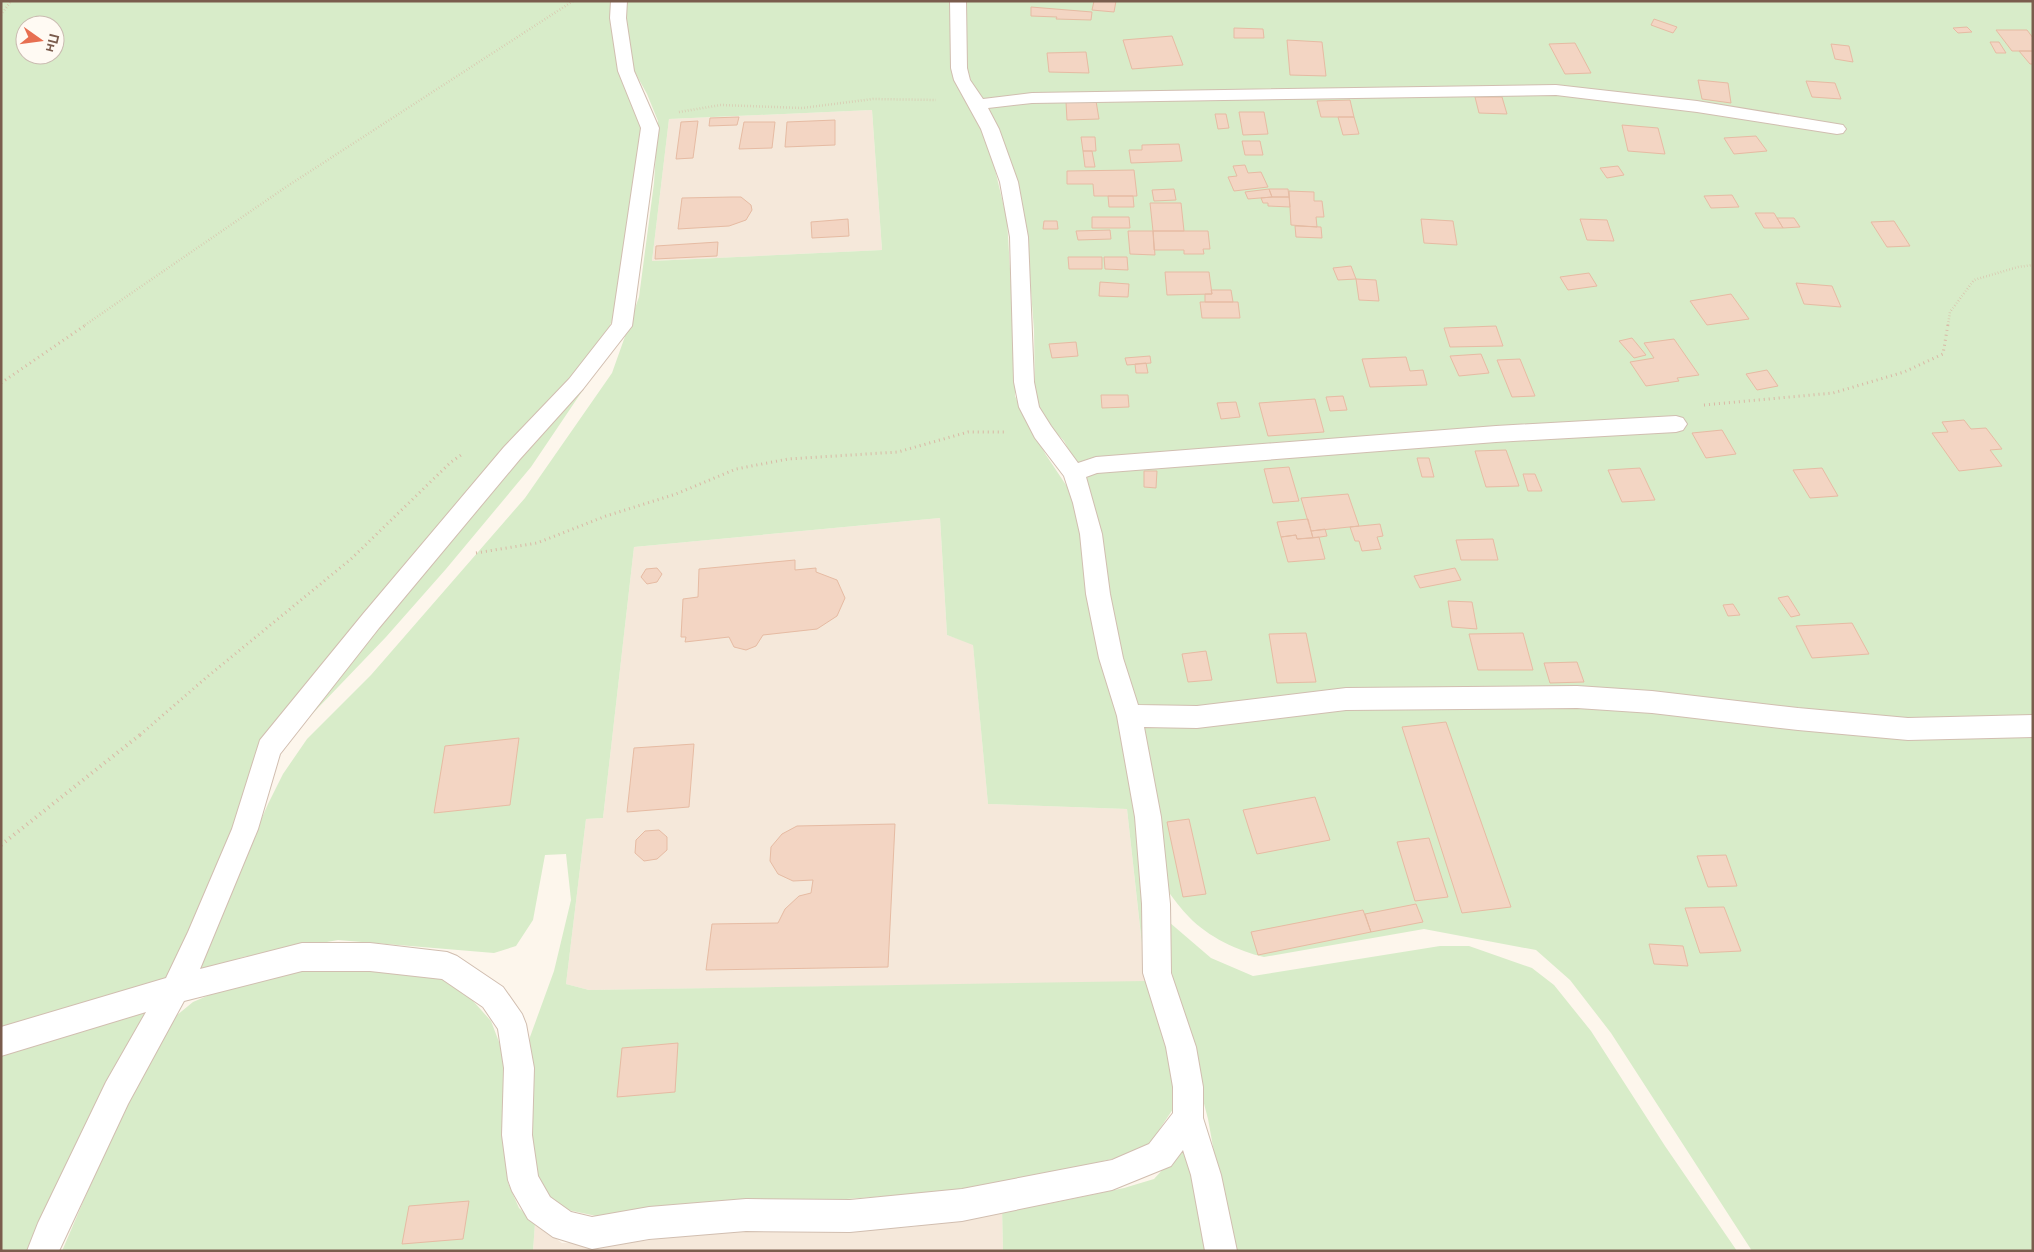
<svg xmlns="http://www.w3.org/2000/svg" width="2034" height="1252" font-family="Overpass,sans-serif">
<rect width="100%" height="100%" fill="#fdf6ec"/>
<path fill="#f5e8da" d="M872 110 882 250 652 261 669 119Z
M940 518 947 635 973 644 988 804 1127 809 1146 982 589 990 566 984 586 819 603 818 634 547Z
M1002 1207 1003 1251H533L535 1223 562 1243 643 1241 728 1228 826 1230 913 1227Z"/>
<path fill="#d8ecc9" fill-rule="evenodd" d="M1 1H612L610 24 625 81 642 132 614 315 589 381 531 467 446 569 386 637 269 759 169 979 1 1035ZM25 25H55V55H25Z
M626 1H952L954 79 960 92 975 113 988 140 1007 220 1015 350V396L1024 416 1046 455 1068 488 1080 524 1114 704 1132 778 1174 1070 1173 1109 1145 1151 1041 1176 942 1192 792 1203 722 1202 596 1216 559 1208 531 1172 526 1076 530 1037 554 971 571 900 566 854 545 855 533 920 516 946 494 953 338 940 243 957 193 974 268 804 283 774 307 739 371 675 525 498 612 373 639 297 654 183 658 121 647 94 632 67 625 11ZM872 110 882 250 652 261 669 119ZM940 518 947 635 973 645 988 804 1127 809 1146 981 589 990 566 984 586 819 603 818 634 547Z
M965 1H2033V1251H1752L1611 1033 1570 980 1536 950 1424 929 1264 957C1238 951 1208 937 1189 917 1181 909 1174 899 1167 890L1114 633 1088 487 1064 441 1045 421 1035 396 1034 330 1026 225 967 70Z
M1169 922 1211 958 1253 976 1440 946H1469L1532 968 1554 985 1591 1031 1665 1146 1737 1251H1232L1208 1119 1176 996 1171 967Z
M298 969 371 970 430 974 457 983 491 1021 507 1063 503 1127 508 1183 519 1208 535 1223 533 1251H62L137 1076 171 1020 193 1002 230 986Z
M160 1002 38 1251H1V1051Z
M1188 1142 1210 1251H1003L1002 1207 1047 1204 1124 1188 1154 1179Z"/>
<path fill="#f3d5c3" stroke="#e6bba3" d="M1094 1H1116L1114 12 1092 10Z
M1031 7 1092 12 1091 20 1056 19 1057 17 1031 16Z
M1654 19 1677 27 1673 33 1651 25Z
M1967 27 1972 32 1958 33 1953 28Z
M1234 28 1263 29 1264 38H1234Z
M1996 30H2027L2033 38V51H2012Z
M1172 36 1183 65 1132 69 1123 40Z
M1287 40 1322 42 1326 76 1290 75Z
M1990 42H1999L2006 53H1996Z
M1575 43 1591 73 1565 74 1549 44Z
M1831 44 1849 46 1853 62 1835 59Z
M2019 51H2033V64H2030Z
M1086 52 1089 73 1049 72 1047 53Z
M1698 80 1728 83 1731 103 1702 99Z
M1806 81 1835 83 1841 99 1812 97Z
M1475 97H1502L1507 114 1479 113Z
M1350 100 1354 117H1321L1317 101Z
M1096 101 1099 119 1067 120 1066 102Z
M1239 112H1264L1268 134 1243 135Z
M1215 114H1226L1229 128 1218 129Z
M739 117 737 125 709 126 710 118Z
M1338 117H1354L1359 134 1343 135Z
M835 120V145L785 147 787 122Z
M698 121 693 158 676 159 681 122Z
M744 122H775L772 148 739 149Z
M1622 125 1658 128 1665 154 1628 151Z
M1756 136 1767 151 1734 154 1724 138Z
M1081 137H1095L1096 151H1083Z
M1242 141H1260L1263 155H1245Z
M1179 144 1182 161 1131 163 1129 150H1142V145Z
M1083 151H1092L1095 167H1085Z
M1245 165 1248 173 1261 172 1268 187 1234 191 1228 177 1237 176 1233 166Z
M1618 166 1624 175 1607 178 1600 168Z
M1134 170 1137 196H1094L1093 184H1067V171Z
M1174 189 1176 200 1154 201 1152 190Z
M1269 189H1288L1289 197H1272Z
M1269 189 1272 197 1248 199 1245 192Z
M1289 191 1314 192V201H1322L1324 217H1316L1317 227 1291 225Z
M1732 195 1739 207 1711 208 1704 196Z
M1108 196H1133L1134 207H1109Z
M732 197H741L751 205 752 210 746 220 729 226 678 229 682 198Z
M1272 197H1289L1290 207 1268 206V203H1263L1261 198Z
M1150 203H1181L1184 231H1153Z
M1755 213H1774L1783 228H1764Z
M1092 217H1129L1130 228H1092Z
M1777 218H1794L1800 227 1783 228Z
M848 219 849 236 812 238 811 222Z
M1421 219 1453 221 1457 245 1424 243Z
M1580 219 1607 220 1614 241 1587 240Z
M1044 221H1057L1058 229H1043Z
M1894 221 1910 246 1887 247 1871 222Z
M1295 226 1321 227 1322 238 1296 237Z
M1110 230 1111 239 1078 240 1076 231Z
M1128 231H1153L1155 255 1130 254Z
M1153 231H1208L1210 249H1203L1204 254H1184V250H1154Z
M718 242 717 256 655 259 656 246Z
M1068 257H1102V269H1069Z
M1104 257H1127L1128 270 1105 269Z
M1351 266 1356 279 1338 280 1333 268Z
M1165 272H1209L1212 294 1167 295Z
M1589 273 1597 286 1568 290 1560 277Z
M1356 279 1376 280 1379 301 1359 300Z
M1100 282 1129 284 1128 297 1099 296Z
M1796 283 1832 286 1841 307 1804 304Z
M1211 290H1231L1233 302H1205V294H1212Z
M1731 294 1749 319 1707 325 1690 301Z
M1200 302H1238L1240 318H1202Z
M1496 326 1503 346 1450 347 1444 328Z
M1632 338 1637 344 1646 355 1634 358 1619 341Z
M1674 339 1699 375 1677 378 1679 381 1646 386 1630 362 1654 358 1644 343Z
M1076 342 1078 356 1052 358 1049 344Z
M1481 354 1489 373 1459 376 1450 356Z
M1150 356 1151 363 1127 365 1125 358Z
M1406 357 1410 371 1423 370 1427 385 1370 387 1362 359Z
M1520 359 1535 396 1512 397 1497 360Z
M1146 363 1148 373H1136L1135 364Z
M1767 370 1778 386 1757 390 1746 374Z
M1101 395H1128L1129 407 1102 408Z
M1343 396 1347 410 1330 411 1326 397Z
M1315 399 1324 432 1268 436 1259 403Z
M1236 402 1240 417 1221 419 1217 403Z
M1964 420 1971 429 1986 428 2002 449 1990 450 2002 466 1959 471 1932 433 1948 432 1942 422Z
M1722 430 1736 454 1706 458 1692 433Z
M1506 450 1519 486 1486 487 1475 451Z
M1417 458H1429L1434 477H1422Z
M1289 467 1299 501 1273 503 1264 469Z
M1640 468 1655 500 1622 502 1608 470Z
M1822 468 1838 496 1810 498 1793 470Z
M1144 471H1157L1156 488 1144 487Z
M1523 474H1535L1542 491H1528Z
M1348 494 1359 526 1311 531 1301 498Z
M1308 519 1313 538 1297 539 1296 535 1281 537 1277 522Z
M1380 524 1383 536 1377 537 1381 549 1362 551 1359 541H1355L1350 527Z
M1325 529 1327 536 1313 538 1311 531Z
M1296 535 1297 539 1319 537 1325 559 1288 562 1281 537Z
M1493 539 1498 560H1461L1456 540Z
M795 560V570L816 568V572L837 580 845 598 837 616 817 629 763 635 756 646 746 650 734 647 729 637 685 642 686 637H681L683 599 698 597 699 569Z
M657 568 662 574 657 582 647 584 641 577 646 569Z
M1455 568 1461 580 1420 588 1414 576Z
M1788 596 1800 615 1791 617 1778 598Z
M1448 601 1472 602 1477 629 1452 627Z
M1733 604 1740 615 1728 616 1723 605Z
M1852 623 1869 654 1812 658 1796 626Z
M1306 633 1316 682 1277 683 1269 634Z
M1523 633 1533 670H1478L1469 634Z
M1206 651 1212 680 1188 682 1182 654Z
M1577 662 1584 682 1550 683 1544 663Z
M1446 722 1511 907 1462 913 1402 727Z
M519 738 510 805 434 813 445 746Z
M694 744 689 807 627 812 634 748Z
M1315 797 1330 840 1257 854 1243 810Z
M1189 819 1206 894 1183 897 1167 822Z
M895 824 888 967 706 970 712 924 778 923 785 909 799 896 811 893 813 880 793 881 778 874 770 861 771 847 782 834 797 826Z
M659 830 667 837V850L657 859 644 861 635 853 636 840 645 831Z
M1429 838 1448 897 1415 901 1397 842Z
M1726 855 1737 886 1708 887 1697 856Z
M1416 904 1423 922 1371 932 1365 914Z
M1724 907 1741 951 1700 953 1685 908Z
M1363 910 1371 932 1258 955 1251 932Z
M1649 944 1683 946 1688 966 1654 964Z
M678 1043 675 1092 617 1097 622 1048Z
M469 1201 463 1239 402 1244 409 1206Z"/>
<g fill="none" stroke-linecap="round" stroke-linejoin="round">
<defs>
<path id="lane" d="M611 1H627L626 18 634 71 659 128 632 326 583 389 520 459 379 628 280 754 258 829 200 969 302 943H370L447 952 457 956 503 987 522 1014 526 1024 534 1068 532 1135 538 1176 550 1197 571 1212 592 1217 649 1207 746 1199 850 1200 962 1189 1112 1160 1149 1144 1173 1113V1087L1166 1047 1143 973 1142 904 1135 817 1117 716 1099 658 1086 594 1080 534 1073 503 1064 476 1035 438 1019 407 1014 382 1010 237 1000 182 981 129 954 80 951 68 950 1H966L967 68 970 80 983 99 1032 93 1556 85 1697 101 1837 124 1843 125 1846 129 1843 133 1837 134 1697 112 1556 95 1032 103 988 108 999 129 1018 182 1028 237 1034 382 1039 407 1051 426 1078 463 1096 457 1496 426 1676 416 1683 418 1687 424 1683 430 1676 432 1496 442 1097 473 1086 477 1102 534 1110 594 1123 658 1138 705 1197 706 1346 688 1577 686 1652 691 1798 708 1908 718 2033 715V737L1908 740 1798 730 1652 713 1577 708 1346 710 1197 728 1144 727 1161 817 1170 904 1171 973 1196 1047 1203 1087V1118L1221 1175 1237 1251H1205L1191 1175 1183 1150 1171 1166 1112 1190 962 1221 850 1232 746 1231 649 1239 592 1249 553 1237 528 1219 512 1191 508 1180 502 1135 504 1068 498 1029 483 1007 442 979 370 971H302L184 1001 128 1104 59 1251H27L38 1223 106 1082 146 1012 1 1056V1027L166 978 188 932 232 829 260 740 363 614 504 447 569 379 612 324 641 128 618 71 610 18Z"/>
</defs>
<use href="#lane" stroke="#d1beb0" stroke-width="2"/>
<path stroke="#d9b8a5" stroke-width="2.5" stroke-dasharray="0.5 2.5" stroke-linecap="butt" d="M1 15 11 1
M679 112 721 105 802 108 873 99 936 100
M85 325 286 187 573 1
M1948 325 1950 312 1974 280 2018 267 2033 265"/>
<path stroke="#d9b8a5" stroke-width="3" stroke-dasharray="1 4" stroke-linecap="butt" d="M1 383 87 324
M1704 405 1833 393 1904 372 1943 354 1948 324
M476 553 537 543 606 516 676 494 736 469 788 459 898 452 968 432H1004
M140 735 207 677 351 559 451 462 464 453"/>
<path stroke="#d9b8a5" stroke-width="4" stroke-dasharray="1 4.5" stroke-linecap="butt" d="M1 845 141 734"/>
<use href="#lane" fill="#fff" fill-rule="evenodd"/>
</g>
<rect width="2034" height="1252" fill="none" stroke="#7a5c4d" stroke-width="5"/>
<g transform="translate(40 40) rotate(104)"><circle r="24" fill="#fffaf3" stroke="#cabbb1"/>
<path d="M0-4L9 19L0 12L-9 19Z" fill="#e76f51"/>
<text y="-8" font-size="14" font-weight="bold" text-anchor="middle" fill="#7a5c4d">Пн</text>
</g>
</svg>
